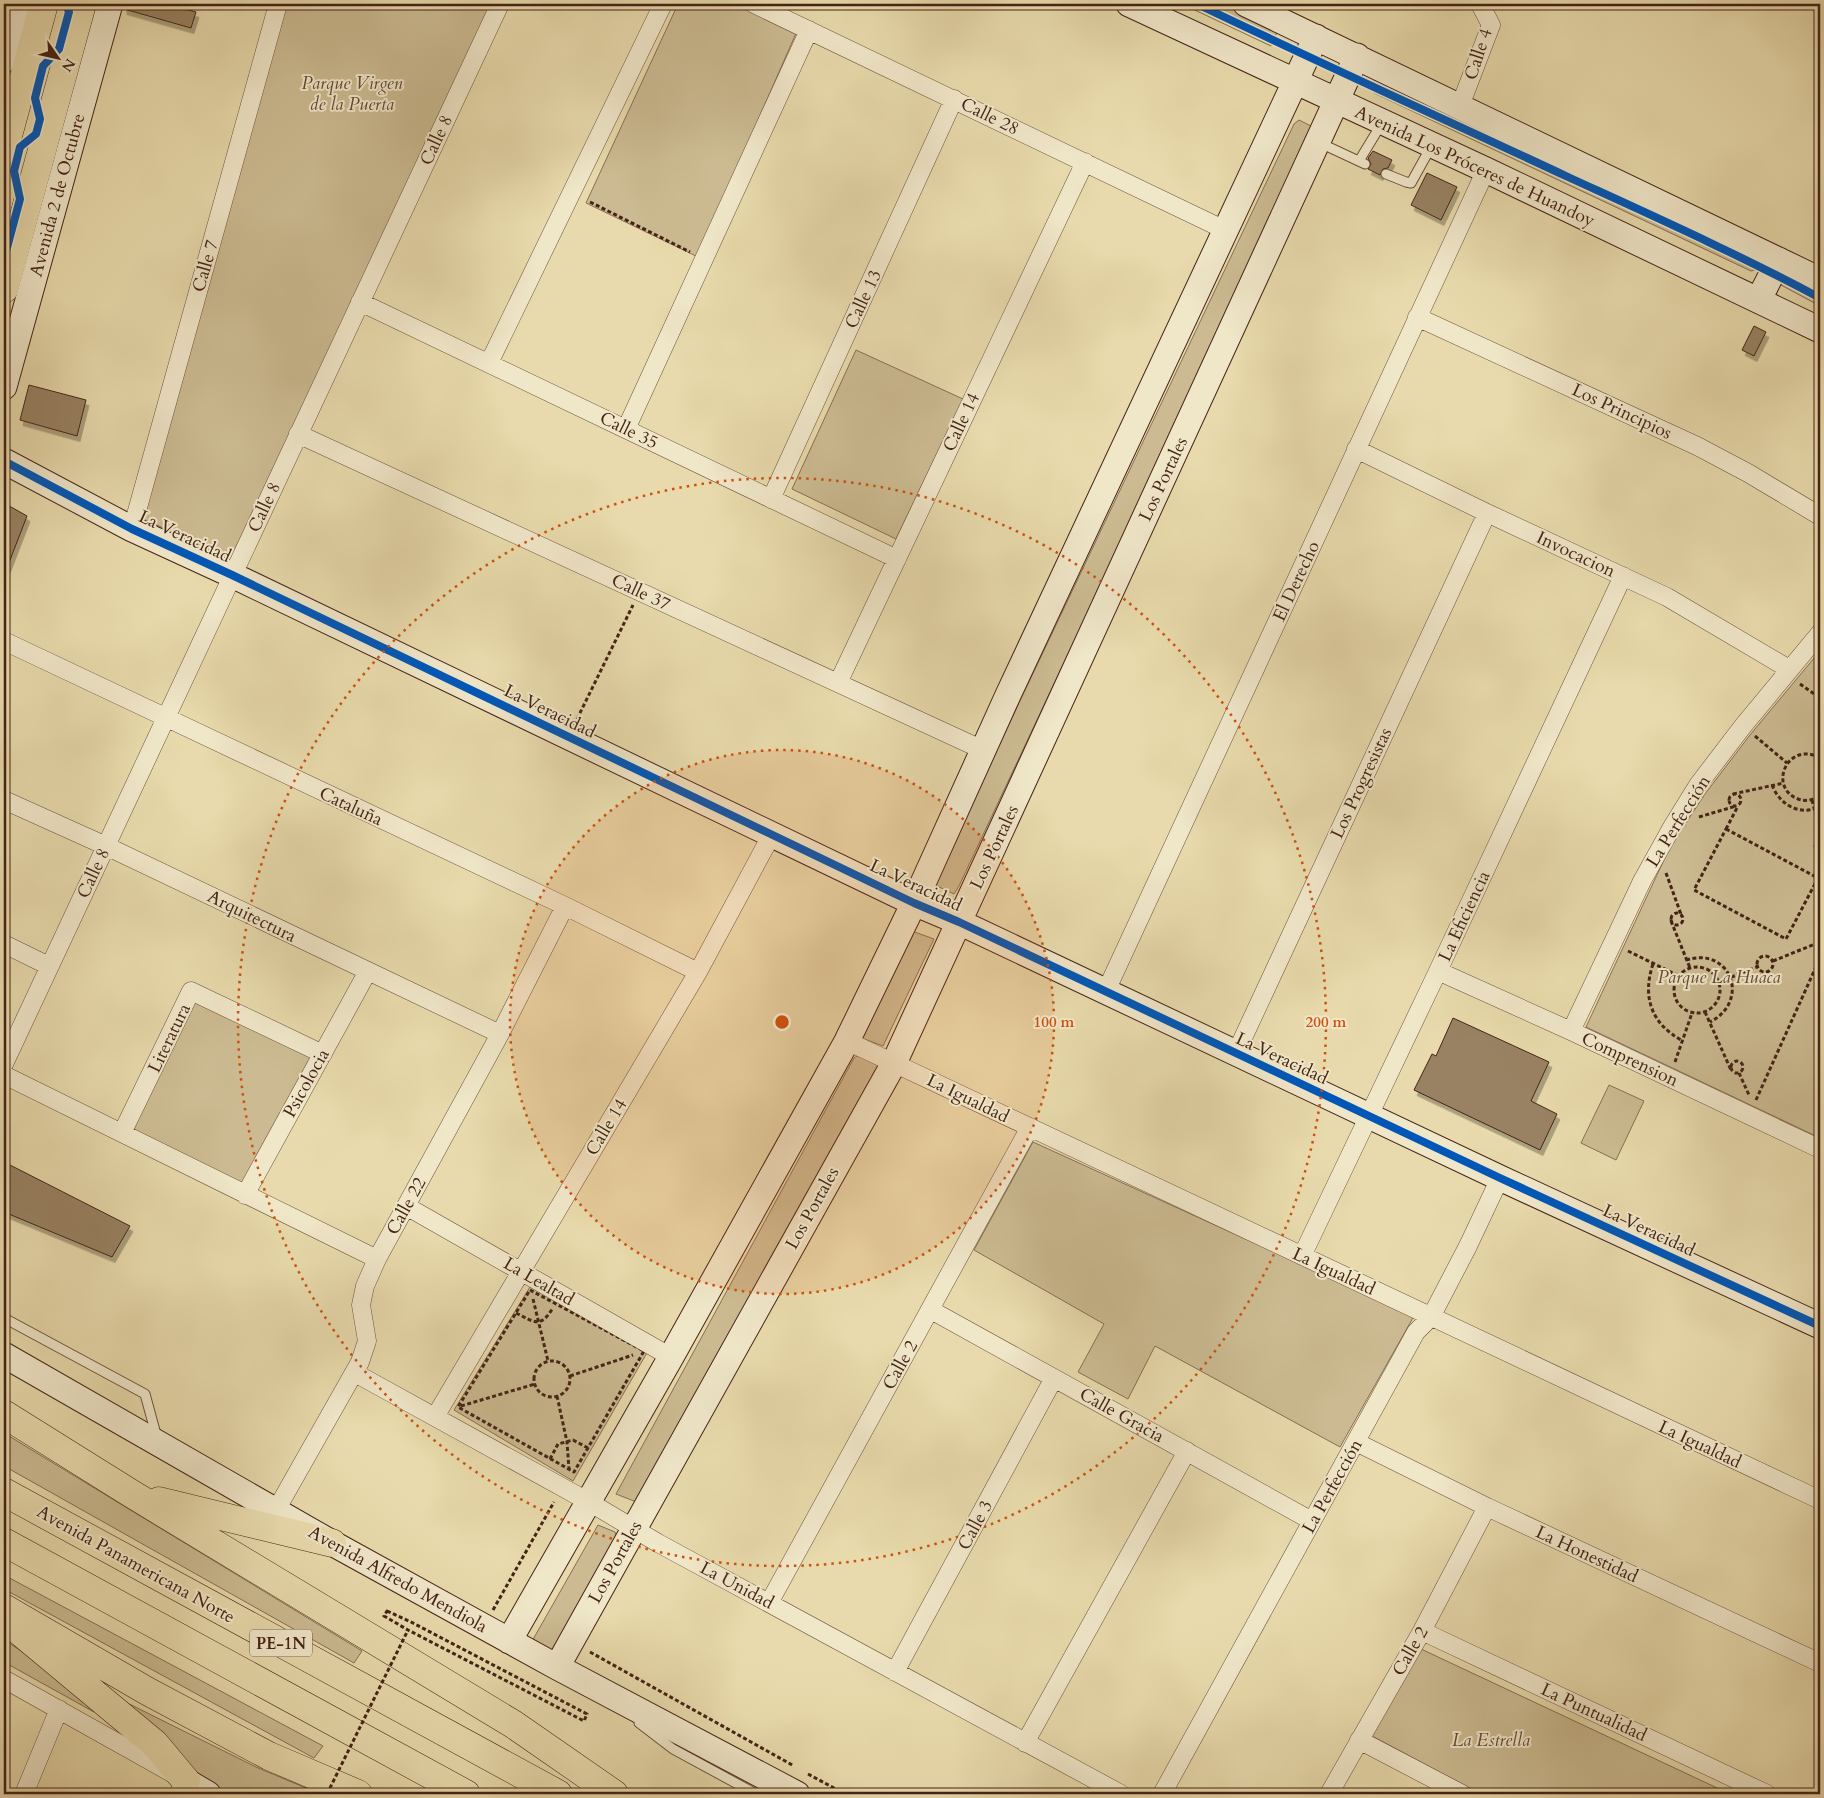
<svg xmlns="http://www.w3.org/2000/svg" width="1824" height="1798" font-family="Cardo,serif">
<defs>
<filter id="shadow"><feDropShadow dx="3" dy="5.5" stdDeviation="0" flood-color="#0004"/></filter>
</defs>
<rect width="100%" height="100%" fill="#e8daac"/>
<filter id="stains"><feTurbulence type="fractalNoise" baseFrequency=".004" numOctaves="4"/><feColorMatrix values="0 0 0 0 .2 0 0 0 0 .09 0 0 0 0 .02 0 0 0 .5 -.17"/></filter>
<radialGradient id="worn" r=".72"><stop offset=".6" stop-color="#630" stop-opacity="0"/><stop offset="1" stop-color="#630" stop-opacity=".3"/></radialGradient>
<path fill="#ccbb92" stroke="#886f54" d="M285 4H492L231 558 143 519Z
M678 4H739L797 31 698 257 586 203Z
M1182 4H1223L1278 30 1271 46Z
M1375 79 1762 263 1758 269 1751 271 1374 93 1371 87Z
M1299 120 1313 127 1312 134 959 886 954 894 933 884 1294 124Z
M1791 267 1820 283V306L1781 285Z
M856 350 963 399 896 539 792 489Z
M1820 651V1138L1586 1027 1670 847 1705 794 1750 735Z
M912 931 934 939 883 1046 859 1037Z
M195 997 317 1056 243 1188 129 1131Z
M860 1054 877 1061 878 1068 639 1503 616 1494 854 1058Z
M1609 1085 1644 1101 1616 1160 1581 1143Z
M1033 1142 1414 1316 1340 1447 1155 1346 1128 1399 1078 1372 1104 1324 974 1250Z
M530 1287 648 1351 573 1481 454 1410Z
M4 1433 362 1651 354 1663 4 1466Z
M598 1525 615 1532 617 1539 553 1654 531 1643Z
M4 1575 323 1746 314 1758 4 1589Z
M4 1640 37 1661 94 1712 4 1662Z
M1421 1649 1730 1794H1481L1372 1736Z
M89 1684 256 1767 320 1794H225L192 1771Z"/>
<path fill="#998264" stroke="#442316" filter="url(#shadow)" d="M124 4H166L196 12 191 28 124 9Z
M1373 151 1392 160 1388 168 1383 169 1380 175 1368 169 1371 164 1368 158Z
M1427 173 1457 187 1441 220 1411 205Z
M1754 326 1766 332 1754 356 1742 350Z
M29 385 86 400 77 436 20 420Z
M4 503 27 516 5 573H4Z
M1453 1018 1549 1062 1531 1101 1557 1114 1540 1150 1414 1090 1432 1054 1436 1056Z
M8 1164 130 1226 112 1257 4 1212V1173Z"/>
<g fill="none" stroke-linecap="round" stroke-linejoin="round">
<defs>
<path id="lane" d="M1320 143 1365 164
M1359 161 1382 123
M1386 174 1406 182 1411 183 1432 145
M4 1318 145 1394 157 1438
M639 1723 673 1749 756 1794"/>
<path id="street" d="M754 4 1225 230
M1460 106 1491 25 1480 4
M360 302 897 559
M1417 317 1697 446 1748 473 1820 516
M489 363 663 4
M626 429 809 30
M298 434 983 750
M1356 449 1487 513 1667 597 1789 669
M771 499 954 99
M132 529 278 4
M4 641 565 906 698 972
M838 683 1085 162
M4 800 106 846 500 1034
M4 944 49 966
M1438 971 1571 1031 1820 1149
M1106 991 1486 170
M1571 1031 1642 881 1672 827 1698 785 1743 726 1820 633
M847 1041 1820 1500
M1236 1053 1487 513
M4 1064 500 4
M4 1075 377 1259
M122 1133 191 991 323 1054
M245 1195 368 971
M406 1206 671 1357
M1302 1256 1438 971 1623 576
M931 1310 1312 1521
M355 1373 589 1502 658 1543 1121 1794
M435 1417 698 972 772 834
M1356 1442 1487 1507 1820 1663
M275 1512 360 1362 367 1341 361 1305 365 1286 377 1259 500 1034 565 906
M769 1603 1030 1127
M1422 1631 1767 1794
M895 1672 1054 1378
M4 1679 186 1781 178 1794
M1359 1740 1462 1794
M1025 1743 1187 1451
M24 1794 59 1709
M1162 1794 1416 1332 1431 1317 1468 1246 1500 1178
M1329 1794 1422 1631 1487 1507"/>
<path id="secondary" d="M1129 4 1486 170 1820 330
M1246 4 1820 280
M4 60 19 4
M1759 299 1779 260
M4 387 110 4
M4 461 132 529 232 575 914 903 959 922 1500 1178 1820 1326
M4 1355 332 1543 557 1667 797 1794
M509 1641 671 1357 847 1041 914 903 1008 695 1316 37
M557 1667 894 1063 1357 56
M186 1781 208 1794"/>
<path id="primary" d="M4 150 44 4
M4 289 82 4"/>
<path id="highway" d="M4 1414 132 1494 513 1724 614 1794
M4 1492 558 1794
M159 1501 332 1543
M4 1542 466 1794
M4 1608 147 1691 269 1756 358 1794
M18 1630 155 1744 186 1781"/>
</defs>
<use href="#lane" stroke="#6d513c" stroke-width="11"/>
<use href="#street" stroke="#6d513c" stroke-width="19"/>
<use href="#secondary" stroke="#442316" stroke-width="27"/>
<use href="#primary" stroke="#442316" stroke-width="29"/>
<use href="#highway" stroke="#442316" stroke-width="29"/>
<path stroke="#442316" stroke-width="3" stroke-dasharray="4 2.5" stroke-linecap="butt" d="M590 202 690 252
M1800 684 1820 698
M577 719 633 605
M1755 736 1787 763
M1820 758C1788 740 1767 787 1798 799 1806 802 1813 800 1820 795
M1772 785C1780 805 1799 816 1820 807
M1733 794 1784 783
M1729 800a6 6 0 1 1 12 0a6 6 0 1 1-12 0Z
M1812 800 1820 832
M1699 817 1736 806
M1726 829 1818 878 1786 939 1694 890Z
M1726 829 1738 806
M1820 839 1815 846 1817 851 1820 854
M1666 873 1682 917
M1671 919a6 6 0 1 1 12 0a6 6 0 1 1-12 0Z
M1671 921 1690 968
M1628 951 1679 976
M1757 964a8 8 0 1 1 16 0a8 8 0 1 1-16 0Z
M1686 960C1731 946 1751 1001 1710 1022
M1773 961 1820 942
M1653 964C1642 997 1651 1024 1683 1041
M1674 990a23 23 0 1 1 46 0a23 23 0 1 1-46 0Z
M1719 982 1757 967
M1705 1012 1731 1070
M1731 1067a6 6 0 1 1 12 0a6 6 0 1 1-12 0Z
M1675 1062 1692 1013
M1739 1073 1749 1095
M1756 1100 1820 958
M530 1290 644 1351 574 1472 458 1407Z
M533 1299 548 1361
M516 1313C536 1323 540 1328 553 1308
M534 1379a18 18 0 1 1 36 0a18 18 0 1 1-36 0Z
M570 1376 633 1355
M557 1396 567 1442 569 1469
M461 1406 535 1384
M550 1459 558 1444 573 1440 588 1448
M493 1610 554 1502
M387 1611 411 1622 587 1714 584 1721 408 1630 384 1616Z
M590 1652 794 1766
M808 1774 845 1794"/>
<use href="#lane" stroke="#f0e7c9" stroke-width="9"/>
<use href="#street" stroke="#f0e7c9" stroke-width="18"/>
<use href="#secondary" stroke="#f0e7c9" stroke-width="25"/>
<use href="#primary" stroke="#e8daac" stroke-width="28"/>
<use href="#highway" stroke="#e8daac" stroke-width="28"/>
<path stroke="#442316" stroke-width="3" stroke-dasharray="4 2.5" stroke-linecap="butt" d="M327 1794 408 1630"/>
<defs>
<path id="cycleway" d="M1197 4C1320 63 1444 119 1568 177 1653 216 1738 254 1820 298
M4 259 20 199 14 171 20 147 36 134 40 119 35 98 43 66 59 49 69 12 66 4
M4 461 132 529 232 575 914 903 959 922 1500 1178 1820 1326"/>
</defs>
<use href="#cycleway" stroke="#f0e7c9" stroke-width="11"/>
<use href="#cycleway" stroke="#0057b8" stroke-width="8"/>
</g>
<circle cx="782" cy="1022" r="272" fill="#cf510e" fill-opacity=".12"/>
<g fill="none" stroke="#cf510e" stroke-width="2.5" stroke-dasharray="2.5 5">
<circle cx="782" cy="1022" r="272"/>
<circle cx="782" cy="1022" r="544"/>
</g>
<g text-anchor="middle" stroke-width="4" stroke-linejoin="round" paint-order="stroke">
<rect fill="#f0e7c9" stroke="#785e4c" stroke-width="1" x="250" y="1629.5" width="62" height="27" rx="4"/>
<g font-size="16" font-weight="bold" fill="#442316">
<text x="281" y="1649">PE-1N</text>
</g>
<g font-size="18" fill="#442316" stroke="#f0e7c9">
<text transform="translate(1478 54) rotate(-72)" y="6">Calle 4</text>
<text transform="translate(990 116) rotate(26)" y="6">Calle 28</text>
<text transform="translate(436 140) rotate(-65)" y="6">Calle 8</text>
<text transform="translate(1475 166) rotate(25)" y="6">Avenida Los Próceres de Huandoy</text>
<text transform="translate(57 195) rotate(-75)" y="6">Avenida 2 de Octubre</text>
<text transform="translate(205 266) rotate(-74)" y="6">Calle 7</text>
<text transform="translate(863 299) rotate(-65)" y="6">Calle 13</text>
<text transform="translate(1622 411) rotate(25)" y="6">Los Principios</text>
<text transform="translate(961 422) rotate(-65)" y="6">Calle 14</text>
<text transform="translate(629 430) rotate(26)" y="6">Calle 35</text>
<text transform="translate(1163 479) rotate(-65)" y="6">Los Portales</text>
<text transform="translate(264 507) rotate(-65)" y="6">Calle 8</text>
<text transform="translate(185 536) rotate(25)" y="6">La Veracidad</text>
<text transform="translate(1576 554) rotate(25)" y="6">Invocacion</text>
<text transform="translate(1296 581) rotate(-65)" y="6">El Derecho</text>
<text transform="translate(641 592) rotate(25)" y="6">Calle 37</text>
<text transform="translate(550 711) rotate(26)" y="6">La Veracidad</text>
<text transform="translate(1361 783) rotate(-65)" y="6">Los Progresistas</text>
<text transform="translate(351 806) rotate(25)" y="6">Cataluña</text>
<text transform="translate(1678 821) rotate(-58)" y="6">La Perfección</text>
<text transform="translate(994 847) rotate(-65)" y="6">Los Portales</text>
<text transform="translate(93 873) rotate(-65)" y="6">Calle 8</text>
<text transform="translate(916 885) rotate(25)" y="6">La Veracidad</text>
<text transform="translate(252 916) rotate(26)" y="6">Arquitectura</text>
<text transform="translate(1464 916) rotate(-65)" y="6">La Eficiencia</text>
<text transform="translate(169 1038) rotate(-64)" y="6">Literatura</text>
<text transform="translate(1282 1058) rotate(25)" y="6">La Veracidad</text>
<text transform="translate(1630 1059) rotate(25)" y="6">Comprension</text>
<text transform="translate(306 1083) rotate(-61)" y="6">Psicolocia</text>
<text transform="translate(968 1098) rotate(26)" y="6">La Igualdad</text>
<text transform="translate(606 1127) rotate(-59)" y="6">Calle 14</text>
<text transform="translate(406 1206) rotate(-61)" y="6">Calle 22</text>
<text transform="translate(812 1208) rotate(-61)" y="6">Los Portales</text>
<text transform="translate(1649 1230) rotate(25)" y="6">La Veracidad</text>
<text transform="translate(1334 1271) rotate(25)" y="6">La Igualdad</text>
<text transform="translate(539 1281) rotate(30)" y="6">La Lealtad</text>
<text transform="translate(900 1365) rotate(-61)" y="6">Calle 2</text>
<text transform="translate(1122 1415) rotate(29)" y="6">Calle Gracia</text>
<text transform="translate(1700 1444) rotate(25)" y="6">La Igualdad</text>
<text transform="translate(1332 1486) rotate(-61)" y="6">La Perfección</text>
<text transform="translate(975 1525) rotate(-62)" y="6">Calle 3</text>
<text transform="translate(1587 1554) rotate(25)" y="6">La Honestidad</text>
<text transform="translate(615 1562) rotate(-61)" y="6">Los Portales</text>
<text transform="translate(136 1564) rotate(29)" y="6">Avenida Panamericana Norte</text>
<text transform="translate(398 1579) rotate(29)" y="6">Avenida Alfredo Mendiola</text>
<text transform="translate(737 1585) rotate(28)" y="6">La Unidad</text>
<text transform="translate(1410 1651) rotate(-60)" y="6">Calle 2</text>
<text transform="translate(1594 1712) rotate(25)" y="6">La Puntualidad</text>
</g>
<g font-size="18" font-style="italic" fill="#664935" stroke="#f0e7c9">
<text x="352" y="89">Parque Virgen<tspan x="352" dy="21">de la Puerta</tspan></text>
<text x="1719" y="983">Parque La Huaca</text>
<text x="1491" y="1746">La Estrella</text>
</g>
</g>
<circle cx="782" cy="1022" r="8" fill="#cf510e" stroke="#f0e7c9" stroke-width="2.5"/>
<g font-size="15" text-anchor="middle" font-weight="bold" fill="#cf510e" stroke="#f0e7c9" stroke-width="4" stroke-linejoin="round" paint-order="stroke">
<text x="1054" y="1027">100 m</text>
<text x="1326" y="1027">200 m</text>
</g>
<rect width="1824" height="1798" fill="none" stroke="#e8daac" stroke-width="20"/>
<rect x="5" y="5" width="1814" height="1788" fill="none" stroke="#442316" stroke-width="2.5"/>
<rect x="10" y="10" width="1804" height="1778" fill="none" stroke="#442316"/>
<g transform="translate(58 58) rotate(124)" stroke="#f0e7c9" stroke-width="4" paint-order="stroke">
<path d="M0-4L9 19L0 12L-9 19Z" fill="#442316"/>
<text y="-8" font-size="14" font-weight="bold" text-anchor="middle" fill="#442316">N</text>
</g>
<rect width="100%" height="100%" filter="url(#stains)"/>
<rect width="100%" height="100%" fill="url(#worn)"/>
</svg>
